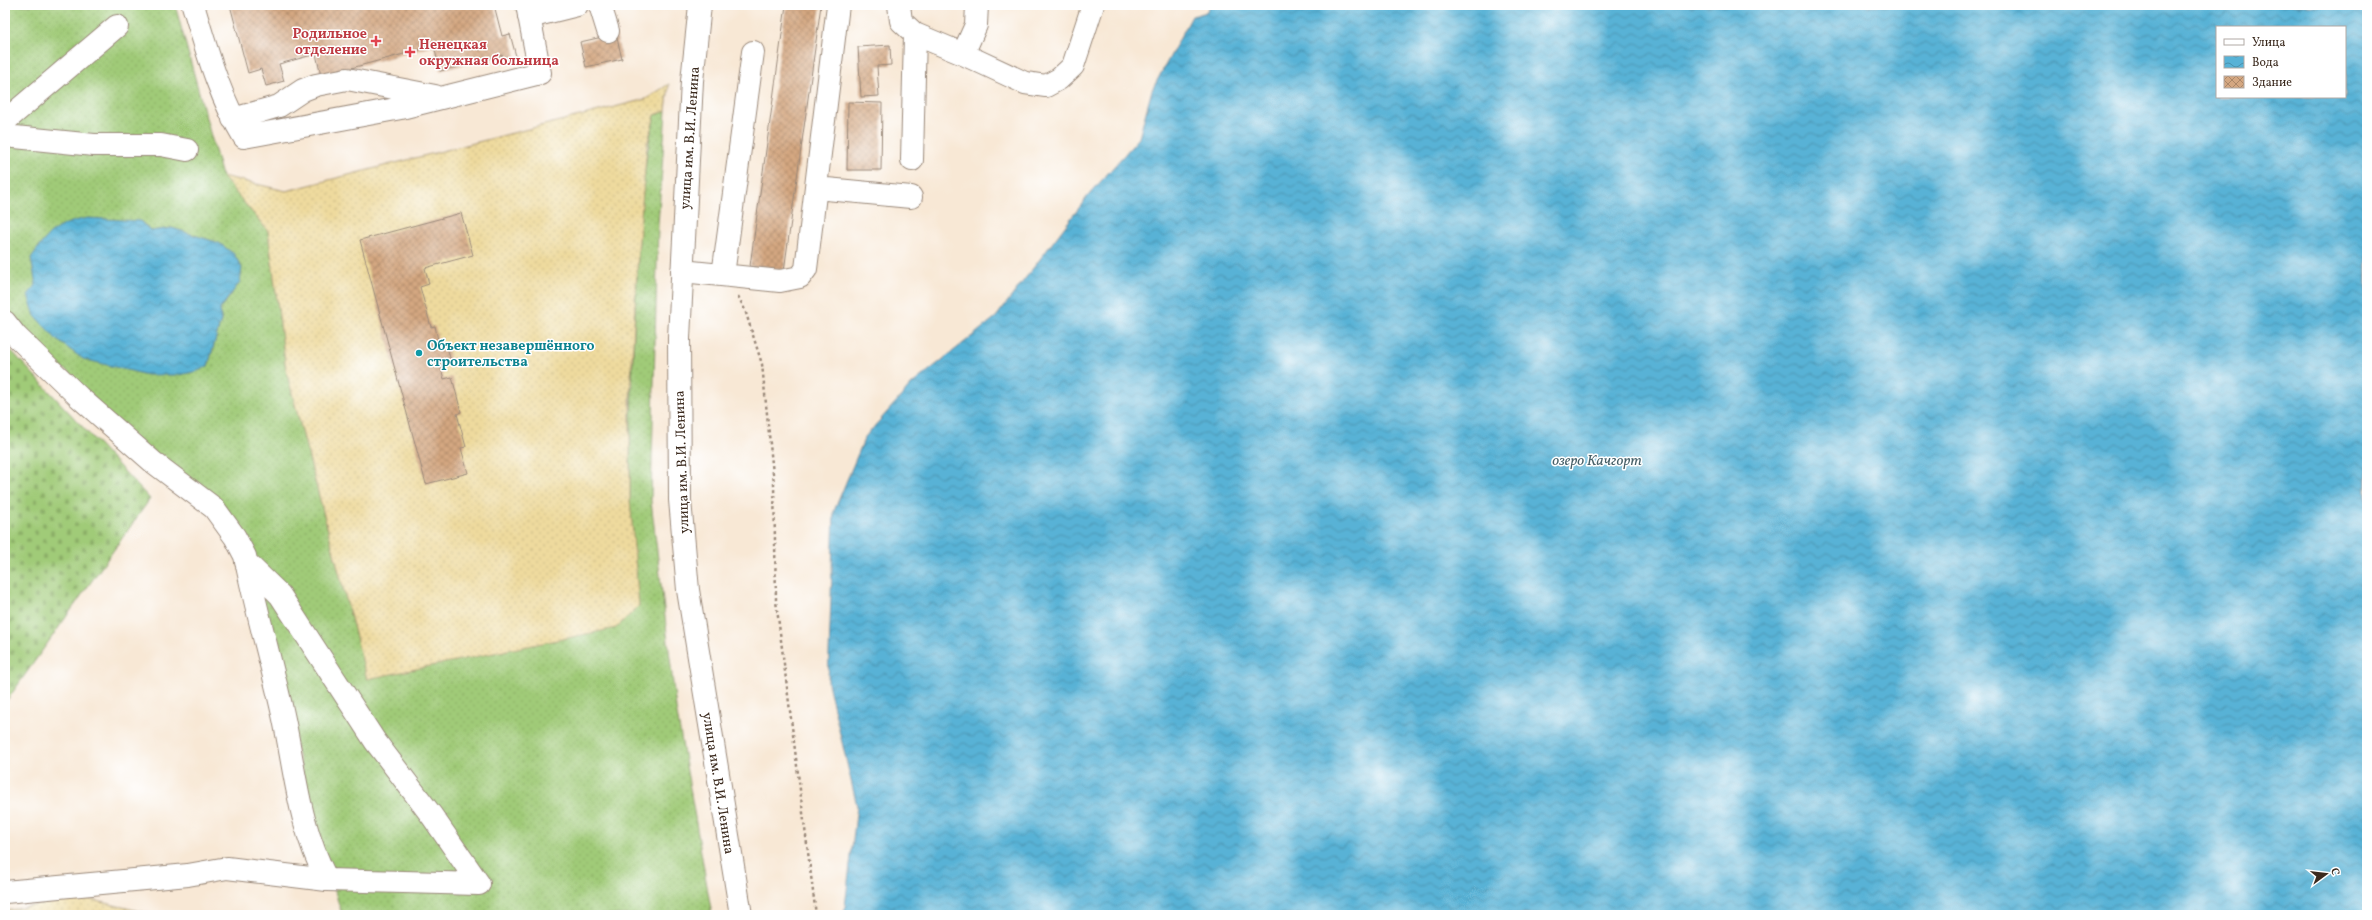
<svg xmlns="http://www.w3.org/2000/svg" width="2372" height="920" font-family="Vollkorn,serif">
<defs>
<pattern id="grass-dots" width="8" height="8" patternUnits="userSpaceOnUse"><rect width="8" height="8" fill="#a0cb78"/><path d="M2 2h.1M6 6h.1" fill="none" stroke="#8bae67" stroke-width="1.8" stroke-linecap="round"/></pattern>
<pattern id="sand-dots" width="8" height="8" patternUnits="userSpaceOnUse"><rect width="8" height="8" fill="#eeda9e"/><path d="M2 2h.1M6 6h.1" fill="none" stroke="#cdbb88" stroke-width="1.8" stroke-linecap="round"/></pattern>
<pattern id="cemetery-stones" width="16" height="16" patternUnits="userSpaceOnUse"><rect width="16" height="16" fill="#a0cb78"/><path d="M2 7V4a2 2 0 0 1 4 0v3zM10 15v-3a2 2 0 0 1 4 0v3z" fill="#8bae67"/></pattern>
<pattern id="water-waves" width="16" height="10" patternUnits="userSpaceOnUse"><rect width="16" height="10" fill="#58b2d6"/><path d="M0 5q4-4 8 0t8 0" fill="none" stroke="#4a91ad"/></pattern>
<pattern id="building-cross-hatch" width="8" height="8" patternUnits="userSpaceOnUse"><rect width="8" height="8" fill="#d4a781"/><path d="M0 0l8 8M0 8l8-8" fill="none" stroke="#ad8869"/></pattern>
</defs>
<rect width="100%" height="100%" fill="#fff"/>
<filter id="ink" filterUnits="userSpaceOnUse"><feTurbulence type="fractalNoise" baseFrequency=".025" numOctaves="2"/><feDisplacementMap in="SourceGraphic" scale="8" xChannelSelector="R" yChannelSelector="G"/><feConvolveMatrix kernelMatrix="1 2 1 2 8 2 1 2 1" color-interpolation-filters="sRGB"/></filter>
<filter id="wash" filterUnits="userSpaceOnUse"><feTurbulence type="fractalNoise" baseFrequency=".012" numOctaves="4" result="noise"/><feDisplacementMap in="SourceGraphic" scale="16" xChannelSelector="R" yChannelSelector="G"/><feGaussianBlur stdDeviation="0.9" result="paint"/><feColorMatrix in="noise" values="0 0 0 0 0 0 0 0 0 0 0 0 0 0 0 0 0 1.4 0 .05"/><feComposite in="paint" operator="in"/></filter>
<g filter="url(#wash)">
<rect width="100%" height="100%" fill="#f8e8d5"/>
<path fill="url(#grass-dots)" stroke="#6e7a4b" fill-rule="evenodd" d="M5 5H175L222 176 268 231 286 370 367 679 630 499C630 424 633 350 637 275 640 222 642 167 655 115L666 111 658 225 651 501 676 708 712 915H342L324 854 239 529 99 407 74 376 48 358 5 311ZM140 221 151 231 172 228 184 232 219 243 234 254 232 294 220 309 221 320 208 366 28 295 36 286Z"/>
<path fill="url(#sand-dots)" stroke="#94825e" d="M669 84 666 111 655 115 647 145 638 252 630 398V499L639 606 616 628 367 679 286 370 268 231 222 176 286 191 646 99Z
M80 897 156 915H5V911Z"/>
<path fill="url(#cemetery-stones)" stroke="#6e7a4b" d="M5 344 150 499 5 703Z"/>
<path fill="url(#water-waves)" stroke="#4a6e7a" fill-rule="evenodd" d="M1210 5H2367V915H844L857 806 828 683 834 511 865 437 912 384 996 317 1088 196 1139 138 1152 90 1192 16 1207 12ZM2217 27H2345V97H2217Z
M88 218 140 221 151 231 172 228 219 243 234 254 242 268 240 282 220 309 221 320 208 366 198 371 179 375H147L83 359 57 340 35 316 28 295 36 285 31 258C49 232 56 224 88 218Z"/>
<g id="blocks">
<path fill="url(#building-cross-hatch)" d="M230 5H494L502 36 510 34 517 60 504 63 502 55 440 71 434 46 321 76 316 54 279 64 284 81 266 86 261 69 248 73Z
M786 5H821L784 271 750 266Z
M616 34 622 59 586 67 580 42Z
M890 45 891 65 877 66 879 96 861 97 858 47Z
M848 102 882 103 881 170H847Z
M461 213 473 255 425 268 429 284 420 287 431 327 435 326 439 345 446 343 451 362 440 365 444 379 452 377 461 412 457 414 466 447 461 448 468 473 426 484 360 240Z"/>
</g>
</g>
<g filter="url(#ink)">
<use href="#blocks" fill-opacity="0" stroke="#9a897a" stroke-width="1"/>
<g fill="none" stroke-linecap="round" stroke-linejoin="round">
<defs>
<path id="minor" d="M193 5C207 51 219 96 244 137L401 108 540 73 527 5
M600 5 608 31
M899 5 901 21 915 34 963 54 976 25 977 5
M529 17 577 5
M963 54 1025 83 1046 86 1059 79 1073 66 1093 5
M233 119 279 106 303 90 316 85 347 79 435 96
M5 121 117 26
M5 136 94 145H161L187 150
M912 160 915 34
M816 188 911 197
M682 271 780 281 800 277 806 269 838 5
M723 275 753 52
M5 322 16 336 79 397 153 462 214 508 235 537 245 556C256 611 272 664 284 719 296 777 299 825 327 880
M246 562 280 595 375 741 432 816 479 884
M5 892 188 875 227 868 327 880 479 884"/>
<path id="major" d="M700 5 692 81 679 338 680 500 688 590 741 915"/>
</defs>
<use href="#minor" stroke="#9a897a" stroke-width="24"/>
<use href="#major" stroke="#9a897a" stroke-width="24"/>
<path stroke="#9a897a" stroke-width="2.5" stroke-dasharray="3 3" stroke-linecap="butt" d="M738 296 745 310 762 364 774 484 776 601 816 915"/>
<use href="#minor" stroke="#fff" stroke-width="22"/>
<use href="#major" stroke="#fff" stroke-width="22"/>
</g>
</g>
<g fill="#e0444e" stroke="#fff" stroke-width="1.5">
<path d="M374 35h4v4h4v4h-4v4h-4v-4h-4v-4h4z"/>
<path d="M408 46h4v4h4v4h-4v4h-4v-4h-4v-4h4z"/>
</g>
<circle fill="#0f9aa8" stroke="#fff" stroke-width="1.5" cx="419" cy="353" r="4"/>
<g text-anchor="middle" stroke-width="3" stroke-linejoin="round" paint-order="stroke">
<g font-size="14" font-weight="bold" fill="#be3a42" stroke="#fff" text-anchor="end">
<text x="367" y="38">Родильное<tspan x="367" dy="16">отделение</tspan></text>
<text x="419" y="49" text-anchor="start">Ненецкая<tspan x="419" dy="16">окружная больница</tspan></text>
</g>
<g font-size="14" fill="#3b2a1e" stroke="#fff">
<text transform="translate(689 138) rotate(-86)" y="5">улица им. В.И. Ленина</text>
<text transform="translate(681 462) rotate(-92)" y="5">улица им. В.И. Ленина</text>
<text transform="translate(719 783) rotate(81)" y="5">улица им. В.И. Ленина</text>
</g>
<g font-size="14" font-weight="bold" fill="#0d838f" stroke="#fff" text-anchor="start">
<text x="427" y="350">Объект незавершённого<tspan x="427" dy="16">строительства</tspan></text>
</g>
<g font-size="15" font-style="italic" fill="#476068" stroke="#fff">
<text x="1597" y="465">озеро Качгорт</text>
</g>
</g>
<rect width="2372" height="920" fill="none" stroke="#fff" stroke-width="20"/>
<rect x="2216" y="26" width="130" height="72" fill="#ffffff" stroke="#b1aaa5"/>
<rect x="2224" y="39" width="20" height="6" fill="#ffffff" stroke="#b1aaa5"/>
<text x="2252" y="46" font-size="12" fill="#3b2a1e">Улица</text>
<rect x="2224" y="56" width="20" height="12" fill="url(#water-waves)" stroke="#b1aaa5"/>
<text x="2252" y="66" font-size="12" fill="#3b2a1e">Вода</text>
<rect x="2224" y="76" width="20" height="12" fill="url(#building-cross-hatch)" stroke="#b1aaa5"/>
<text x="2252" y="86" font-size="12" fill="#3b2a1e">Здание</text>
<g transform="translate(2326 874) rotate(75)" stroke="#ffffff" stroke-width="3" paint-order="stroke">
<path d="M0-3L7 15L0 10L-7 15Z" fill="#3b2a1e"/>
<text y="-6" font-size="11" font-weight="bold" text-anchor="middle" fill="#3b2a1e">С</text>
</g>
</svg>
